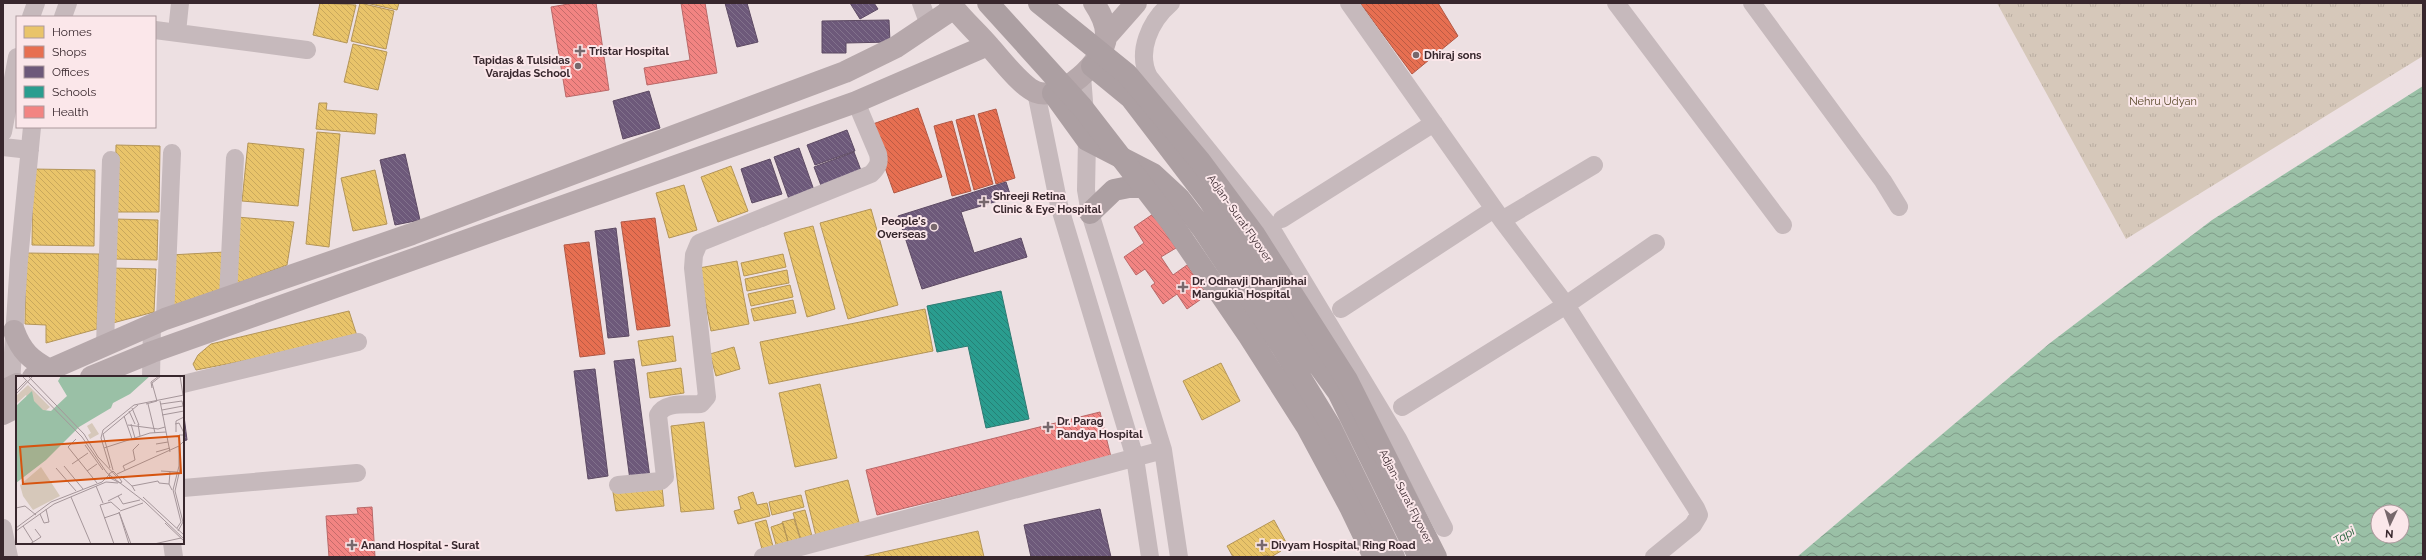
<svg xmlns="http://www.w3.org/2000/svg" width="2426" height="560" font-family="Raleway,sans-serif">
<defs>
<pattern id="grass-tufts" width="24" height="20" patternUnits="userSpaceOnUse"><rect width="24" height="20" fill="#d6c8ba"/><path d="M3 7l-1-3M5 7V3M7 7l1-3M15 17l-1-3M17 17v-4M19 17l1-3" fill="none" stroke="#b8aca0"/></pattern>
<pattern id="water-waves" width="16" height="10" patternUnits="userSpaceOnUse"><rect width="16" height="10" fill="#9ac0a6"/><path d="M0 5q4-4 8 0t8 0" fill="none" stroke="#7f9c88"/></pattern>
<pattern id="homes-back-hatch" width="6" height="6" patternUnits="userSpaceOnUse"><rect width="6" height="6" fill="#e9c46a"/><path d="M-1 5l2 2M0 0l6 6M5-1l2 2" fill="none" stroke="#c9a85c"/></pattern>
<pattern id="shops-back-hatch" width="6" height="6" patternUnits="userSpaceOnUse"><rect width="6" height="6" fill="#e76f51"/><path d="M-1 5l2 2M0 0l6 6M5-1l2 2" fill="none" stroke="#bc5b44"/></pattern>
<pattern id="offices-back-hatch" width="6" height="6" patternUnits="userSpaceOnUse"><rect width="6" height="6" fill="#6d597a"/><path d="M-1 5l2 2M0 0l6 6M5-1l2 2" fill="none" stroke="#82728c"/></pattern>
<pattern id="schools-back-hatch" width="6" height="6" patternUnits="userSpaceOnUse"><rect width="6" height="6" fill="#2a9d8f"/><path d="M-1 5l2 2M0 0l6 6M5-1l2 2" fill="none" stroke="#258075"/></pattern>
<pattern id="health-back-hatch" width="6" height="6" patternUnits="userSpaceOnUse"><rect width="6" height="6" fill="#f28482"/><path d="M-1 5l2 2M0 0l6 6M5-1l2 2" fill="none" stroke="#c56c6b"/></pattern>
</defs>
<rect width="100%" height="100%" fill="#ede0e2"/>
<path fill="url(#grass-tufts)" d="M1997 3H2423V56L2126 239Z"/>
<path fill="url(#water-waves)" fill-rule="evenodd" d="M2423 86V557H1797L2050 343 2212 220ZM2378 512H2402V536H2378Z"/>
<path fill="url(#homes-back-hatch)" stroke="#b49558" d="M320 3 356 5 347 43 313 35Z
M360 3 394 11 386 49 351 41Z
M366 3H399L397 10Z
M353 44 387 52 378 90 344 82Z
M319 103H327L326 110 377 114 375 134 316 129Z
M317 132 340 134 329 247 306 244Z
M248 143 304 149 298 206 242 201Z
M116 145 160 146 159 212H115Z
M731 166 748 211 718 222 701 177Z
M33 169 95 170 94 246 32 245Z
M375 170 387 224 353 231 341 178Z
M684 185 697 230 669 238 656 193Z
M871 209 898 305 848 319 820 223Z
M237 217 294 222 287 265 233 285Z
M114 219 158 220 157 260 113 259Z
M813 226 835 309 807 317 784 233Z
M225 252 223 290 169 307 170 255Z
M26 253 99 254 97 329 46 343V325L25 324Z
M783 254 786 267 744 276 741 263Z
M737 261 749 324 711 331 699 268Z
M111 268 156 269 154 312 109 324Z
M787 270 789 283 747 291 745 279Z
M790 285 793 297 751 306 748 294Z
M793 300 796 313 754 321 751 309Z
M925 309 933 351 769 384 760 342Z
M349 311 358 339 196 370 193 364 198 355 211 344Z
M673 336 676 361 642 366 638 341Z
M734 347 740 369 716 376 710 354Z
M1221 363 1240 401 1202 420 1183 381Z
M681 368 684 393 650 398 647 373Z
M820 384 837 458 795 467 779 393Z
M704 422 714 509 681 512 671 426Z
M848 480 860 526 816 536 805 491Z
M662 487 664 506 616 511 613 492Z
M753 492 757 505 767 503 770 516 738 524 734 511 741 509 738 497Z
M801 495 804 507 772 515 769 502Z
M805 510 812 536 801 540 793 513Z
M794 519 802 545 790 548 782 522Z
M766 520 774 550 763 553 755 523Z
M1274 520 1287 544 1279 548 1281 551 1271 557 1266 555 1262 557H1233L1227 546Z
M783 523 789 545 777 548 771 527Z
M978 531 984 557H861Z"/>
<path fill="url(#shops-back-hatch)" stroke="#b25946" d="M1360 3H1438L1458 36 1412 74Z
M918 108 942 177 894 193 870 125Z
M996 109 1015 178 996 184 978 114Z
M974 115 993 184 974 190 956 120Z
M952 121 971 191 952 196 934 126Z
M655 218 670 326 637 330 621 222Z
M589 242 605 354 580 357 564 245Z"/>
<path fill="url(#offices-back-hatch)" stroke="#5d4a63" d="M725 3H747L758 42 737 47Z
M850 3H874L878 9 860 19Z
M889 20 890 42 846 43V53H822V21Z
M649 91 660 128 623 139 613 101Z
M847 130 855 151 815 165 807 145Z
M799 148 815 193 790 202 774 157Z
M854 152 862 173 822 188 814 167Z
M405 154 420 220 395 225 380 160Z
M770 159 782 194 752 203 741 169Z
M1006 182 1011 197 961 212 974 253 1021 238 1027 257 922 289 898 216Z
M616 228 629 336 608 338 595 231Z
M634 359 650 478 630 480 614 361Z
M595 369 608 476 588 479 574 371Z
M183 408 187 440 183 441Z
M1100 509 1111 557H1031L1024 525Z"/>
<path fill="url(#schools-back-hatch)" stroke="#2e7a72" d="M1001 291 1029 419 986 428 968 346 937 352 927 306Z"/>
<path fill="url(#health-back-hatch)" stroke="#ba6868" d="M574 3H596L609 90 566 97 551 7Z
M681 3H705L717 73 647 85 644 68 690 60Z
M1153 214 1176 248 1161 257 1173 275 1187 265 1207 295 1187 309 1177 294 1163 304 1151 286 1155 283 1145 269 1136 275 1124 257 1144 243 1134 227Z
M1100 412 1111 457 877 515 866 470Z
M372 507 375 557H329L326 516 358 514 357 508Z"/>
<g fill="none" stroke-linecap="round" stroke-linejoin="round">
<path stroke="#c6b9bc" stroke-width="18" d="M921 3 929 25
M1171 3C1150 21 1136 52 1149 77L1271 228 1398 439 1444 528
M1349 3 1502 220 1566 305 1696 508 1699 515 1693 525 1654 557
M1616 3 1783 225
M1752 3 1883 181 1899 207
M31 17 36 3
M63 17 68 3
M155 30 307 50
M177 32 180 3
M1082 76 1087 140 1086 190 1090 213 1163 450 1179 557
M1036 92 1059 205 1135 458 1150 557
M3 132 17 57
M3 147 30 150
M1282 219 1434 123
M1502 220 1594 165
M228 297 235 158
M1341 309 1494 209
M165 319 172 153
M105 346 111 160
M151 377 152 325
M183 384 358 342
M10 399 19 260 32 127
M1402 407 1566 305 1656 243
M618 485 661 481 665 477 658 415C665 401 687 405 701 404L707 397 693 268 694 255 699 243 871 174C878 167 880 163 878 154L856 102
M183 488 357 473
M3 528 9 557
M172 543 174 557
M763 557 1163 450"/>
<path stroke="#b6a8ab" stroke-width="22" d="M950 3C962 19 976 31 989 46 1000 58 1021 86 1036 92 1061 102 1104 61 1106 37 1107 25 1100 12 1094 3
M1106 37 1136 3
M14 331C21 351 31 360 50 370
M33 377 165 319 412 234 845 72 896 47 954 8
M91 377 152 352 856 102 988 45
M3 391 17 384
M3 414 17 407"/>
<path stroke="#ac9fa2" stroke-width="22" d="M1092 66 1131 98 1209 200 1296 334 1338 392 1419 557
M1053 93 1087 140 1153 174 1179 198 1202 228 1283 349 1330 426 1394 557
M1090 213 1114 190 1129 187H1160"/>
<path stroke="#ac9fa2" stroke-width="22" d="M988 3 1082 107 1171 222 1249 336 1307 427 1350 507 1374 557
M1039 3 1127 74 1200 161 1254 234 1347 380 1436 557"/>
</g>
<g fill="#77686c" stroke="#fbe7ea" stroke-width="1.5">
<path d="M578 45h4v4h4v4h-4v4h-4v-4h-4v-4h4z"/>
<circle cx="1416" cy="55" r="4"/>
<circle cx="578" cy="66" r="4"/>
<path d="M982 196h4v4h4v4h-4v4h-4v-4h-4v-4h4z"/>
<circle cx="934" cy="227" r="4"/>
<path d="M1181 281h4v4h4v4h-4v4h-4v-4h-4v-4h4z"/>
<path d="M1046 421h4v4h4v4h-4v4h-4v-4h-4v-4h4z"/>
<path d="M350 539h4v4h4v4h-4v4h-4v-4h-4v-4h4z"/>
<path d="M1260 539h4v4h4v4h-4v4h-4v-4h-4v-4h4z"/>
</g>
<g text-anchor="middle" stroke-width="4" stroke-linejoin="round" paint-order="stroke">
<g font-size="11" font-weight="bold" fill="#38272d" stroke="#fbe7ea" text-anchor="start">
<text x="589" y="55">Tristar Hospital</text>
<text x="1424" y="59">Dhiraj sons</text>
<text x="570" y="64" text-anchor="end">Tapidas &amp; Tulsidas<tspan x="570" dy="13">Varajdas School</tspan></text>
<text x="993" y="200">Shreeji Retina<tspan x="993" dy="13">Clinic &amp; Eye Hospital</tspan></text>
<text x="926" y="225" text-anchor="end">People's<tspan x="926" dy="13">Overseas</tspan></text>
<text x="1192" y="285">Dr. Odhavji Dhanjibhai<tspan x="1192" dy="13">Mangukia Hospital</tspan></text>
<text x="1057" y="425">Dr. Parag<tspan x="1057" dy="13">Pandya Hospital</tspan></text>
<text x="361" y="549">Anand Hospital - Surat</text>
<text x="1271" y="549">Divyam Hospital, Ring Road</text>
</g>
<g font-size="11" fill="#584829" stroke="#fbe7ea">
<text x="2163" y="105">Nehru Udyan</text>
</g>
<g font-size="11" fill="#38272d" stroke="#fbe7ea">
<text transform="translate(1240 218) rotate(55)" y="4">Adjan- Surat Flyover</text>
<text transform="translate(1406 496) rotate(63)" y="4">Adjan- Surat Flyover</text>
</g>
<g font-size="12" font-style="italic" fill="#1a5c32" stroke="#fbe7ea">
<text transform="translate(2344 536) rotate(-32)" y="4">Tapi</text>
</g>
</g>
<g transform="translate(16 376)">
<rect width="168" height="168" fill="#ede0e2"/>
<path d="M25 91 44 120 17 134 7 120 4 109Z" fill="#d6c8ba"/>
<path d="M12 9 34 31 22 41 10 19 0 28V20ZM76 47 83 58 74 63 72 59 75 57 71 50Z" fill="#d6c8ba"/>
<path d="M45 0H134L114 18 97 27 95 32 63 51 30 84 0 107V30L16 15 18 25 27 34 35 35 51 20 42 5Z" fill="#9ac0a6"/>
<path fill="none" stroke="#a5969a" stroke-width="1" d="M6 0 66 61 91 97 129 126 168 163M12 0 68 58 82 81 102 102M164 0 167 19M136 12 135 6 143 0M1 14 11 4M0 18 17 0M144 25 154 76M130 28 141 25 136 7 145 0M132 28 139 57M145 28 166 25 167 30 146 34M116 32 123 49M113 35 119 48M146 39 168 35M108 40 116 63M115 48 119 62M122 48 124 60M159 48 163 47 168 57M112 49 142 53 149 51M160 56V45L168 41M60 63 52 71 81 107M140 68 152 66M164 68 163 59H168M69 69 87 94M88 72 134 57 150 56M140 76 154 72M56 88 72 77M48 90 67 113M40 92 60 115M94 92 85 62 87 54 118 29 168 19M97 94 87 58 122 29M109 94 107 90 119 84 117 74 123 68M71 95 81 88M97 95 102 100 106 106 104 107 94 102 93 98ZM145 95 161 96M101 98 163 70 168 65M105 100 116 110M153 108 154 96M80 110 87 127M119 115 116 110 142 105 143 107 153 108 156 114M102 120 107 128 124 124M55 121 75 168M127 121 143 136M92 125 106 118M0 132 9 130 20 139M104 135 127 127M142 135 168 159M103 136 115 168M103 136 113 168M24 138 28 147 33 146 30 133M88 142 103 137M149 147 168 165M7 150 17 166M0 152 35 126 86 106 93 99M161 152 165 146 157 114 163 90V70M0 155 38 128 90 106 102 107M162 155 167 146 159 115 164 93V69M14 168 25 161 19 153M98 168 84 129 95 126 104 134M138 168 165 162"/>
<path fill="#d6540f" fill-opacity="0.15" stroke="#d6540f" stroke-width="2" d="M163 60 165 97 7 108 4 71Z"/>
<rect width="168" height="168" fill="none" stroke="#38272d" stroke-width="2"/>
</g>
<rect width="2426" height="560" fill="none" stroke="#38272d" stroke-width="8"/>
<rect x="16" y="16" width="140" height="112" fill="#fbe7ea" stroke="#ad9a9e"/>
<rect x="24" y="26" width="20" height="12" fill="#e9c46a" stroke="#ad9a9e"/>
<text x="52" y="36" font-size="12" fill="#38272d">Homes</text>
<rect x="24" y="46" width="20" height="12" fill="#e76f51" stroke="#ad9a9e"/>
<text x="52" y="56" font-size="12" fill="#38272d">Shops</text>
<rect x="24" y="66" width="20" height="12" fill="#6d597a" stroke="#ad9a9e"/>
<text x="52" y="76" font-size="12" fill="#38272d">Offices</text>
<rect x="24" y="86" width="20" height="12" fill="#2a9d8f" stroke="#ad9a9e"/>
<text x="52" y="96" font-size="12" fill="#38272d">Schools</text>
<rect x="24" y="106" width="20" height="12" fill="#f28482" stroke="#ad9a9e"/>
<text x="52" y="116" font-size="12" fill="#38272d">Health</text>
<g transform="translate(2390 524) rotate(184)"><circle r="19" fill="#fbe7ea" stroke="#ad9a9e"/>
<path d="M0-3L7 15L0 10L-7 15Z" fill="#77686c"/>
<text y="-6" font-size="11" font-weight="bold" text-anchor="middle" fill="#38272d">N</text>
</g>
</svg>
